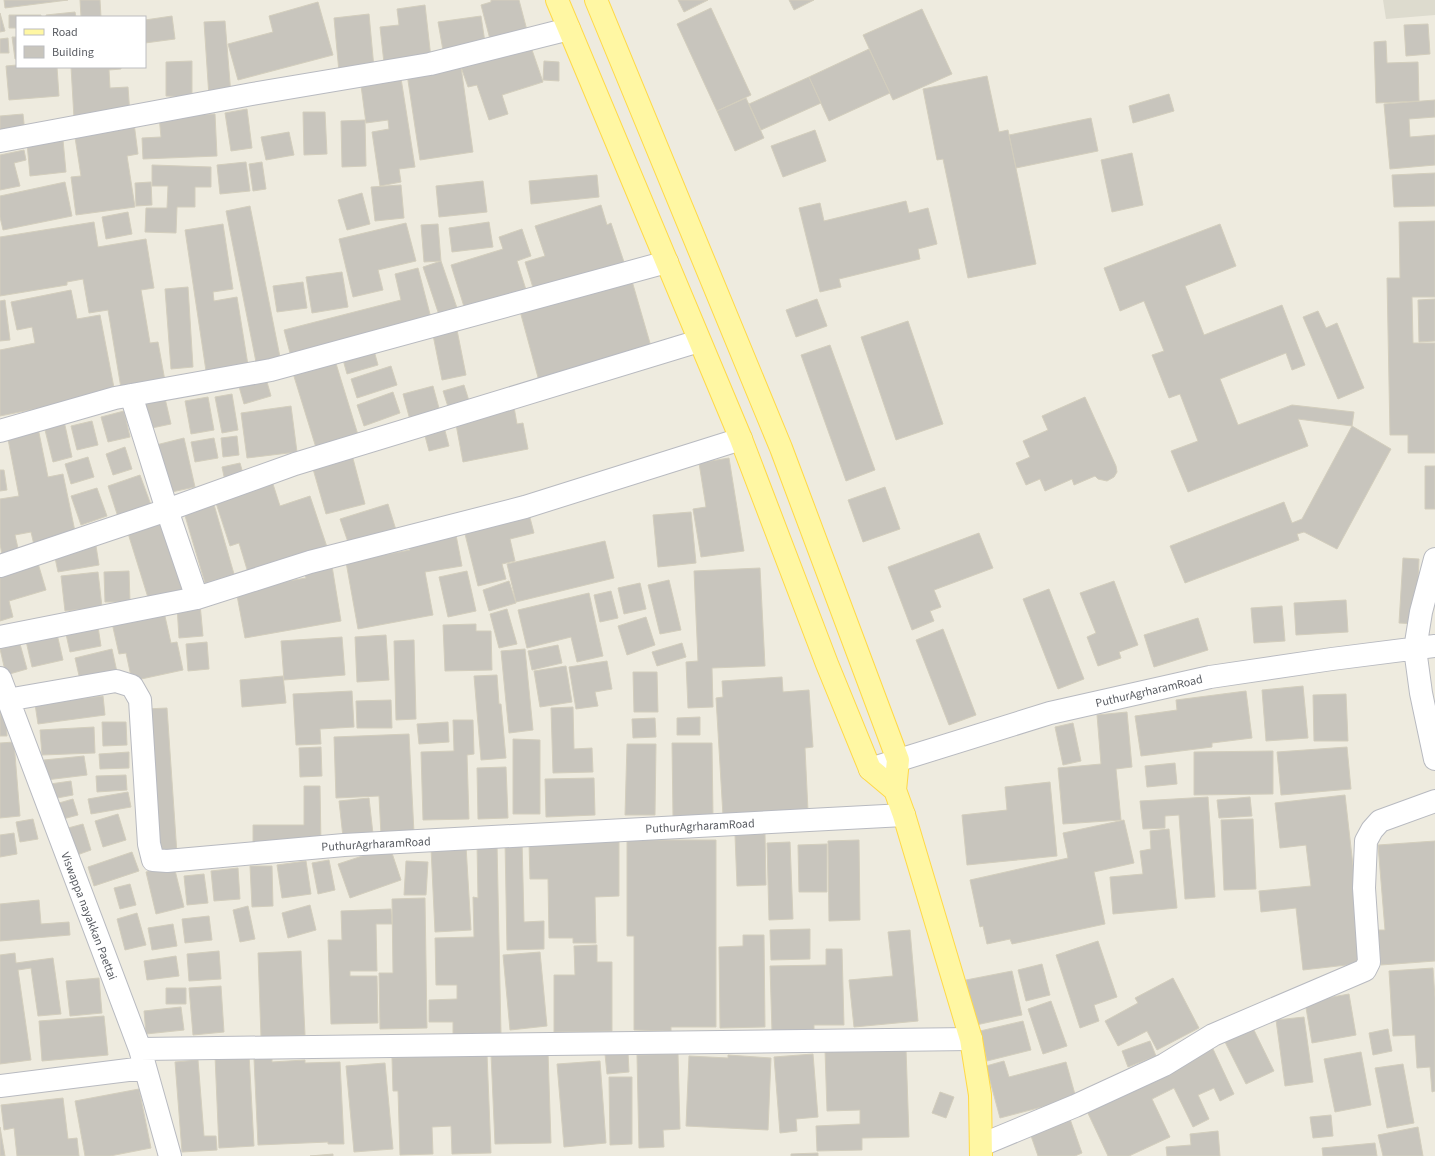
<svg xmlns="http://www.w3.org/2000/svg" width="1435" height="1156" font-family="'Source Sans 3',sans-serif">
<rect width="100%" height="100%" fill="#eeebdf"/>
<path fill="#dddbce" d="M1383 0H1435V15L1386 19Z"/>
<path fill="#c8c5bd" stroke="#d3cebd" d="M4 0H68L5 8Z
M80 0H100L101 17H81Z
M491 0H519L528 34 491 43 481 5 491 2Z
M678 0H708L684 12Z
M789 0H814L794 10Z
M318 2 333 55 238 80 228 44 273 32 269 16Z
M425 5 431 58 384 63 380 27 399 25 397 9Z
M711 8 751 95 717 111 677 24Z
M922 9 952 74 893 100 863 35Z
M75 12 76 17H46V15Z
M0 13 5 31 0 32Z
M369 14 374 68 339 72 334 18Z
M9 15H41V17H17V28H9Z
M172 16 175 39 145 43V20Z
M481 16 486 49 444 56 438 22Z
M225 21 231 95 209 97 204 22Z
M1428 24 1430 54 1406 56 1404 25Z
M12 37H17V59H15Z
M8 38 9 53H0V39Z
M1386 41 1387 63 1418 62 1419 101 1376 103 1374 42Z
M530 44 543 82 502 95 508 114 489 120 477 85 468 87 461 67Z
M869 49 890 93 829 121 809 77Z
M192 61V97L166 96V62Z
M544 61 559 62V81L543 80Z
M17 65V67H57L59 96 9 100 6 66Z
M71 67H121V69L109 70 110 88 128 87 130 115 74 118Z
M461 67 473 152 420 160 407 74Z
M400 72 415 167 399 169 401 182 380 186 372 132 389 129 388 120 366 123 360 78Z
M987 76 999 132 1008 130 1036 264 968 278 943 159 937 160 923 89Z
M809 77 821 103 761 130 749 104Z
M1169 94 1174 111 1133 123 1129 106Z
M746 98 764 138 735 151 717 111Z
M1435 100V117L1409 119 1410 137 1435 135V165L1390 169 1384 104Z
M247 109 252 148 231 151 225 113Z
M303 112H325L327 154 304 155Z
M23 114 25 133 0 135V116Z
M215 114 217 156 143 159 142 138 161 137 159 116Z
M1091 118 1098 151 1016 168 1009 135Z
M365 120 366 166 342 167 341 121Z
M134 123 138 154 127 156 135 207 76 215 71 177 81 176 74 131Z
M815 130 826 161 783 177 771 146Z
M289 132 294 155 266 160 261 137Z
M63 140 66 172 30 176 27 143Z
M24 150 26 160 14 163 20 186 0 190V155Z
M1132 153 1143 205 1112 212 1101 160Z
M246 162 250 191 220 194 217 165Z
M262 162 266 189 253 191 249 164Z
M152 165 211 167V187H195V207H177L176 233 145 232 146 208H167L168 186H152Z
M1435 173V206L1394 207 1392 175Z
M597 175 599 197 531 204 529 181Z
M483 181 487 212 439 217 436 186Z
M65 182 72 216 3 230 0 217V196Z
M151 182 152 205 136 206 135 183Z
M401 185 404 218 375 221 371 187Z
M362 193 370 224 347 230 338 200Z
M906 201 909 213 928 208 937 244 918 249 920 259 839 279 841 287 820 292 799 208 820 203 824 221Z
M601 205 607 225 611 223 625 265 535 294 525 262 545 256 535 226Z
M250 206 281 362 257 367 226 211Z
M128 212 132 234 106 239 102 217Z
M1435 221V297H1412L1413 343H1435V453H1408V435H1390L1387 278H1400L1399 222Z
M94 222 98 247 146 239 154 288 141 290 150 343 158 342 165 381 121 388 108 310 89 313 83 279 67 282V285L0 296V237Z
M489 222 493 247 452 252 449 228Z
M406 223 416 261 378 270 383 290 353 297 339 239Z
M223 224 233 289 213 292 214 301 237 297 248 365 206 371 185 230Z
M438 224 441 261 424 262 421 225Z
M1220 224 1236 266 1185 286 1204 335 1282 305 1305 365 1292 370 1286 353 1220 379 1238 425 1292 405 1354 412 1352 426 1298 419 1308 446 1188 492 1171 451 1198 441 1180 394 1169 398 1152 355 1164 351 1144 301 1120 311 1104 268Z
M522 229 531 256 517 261 527 293 466 313 451 265 503 249 499 237Z
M441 261 457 308 439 315 423 267Z
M418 268 431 318 290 353 284 330 401 300 395 274Z
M342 272 348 307 312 313 306 277Z
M632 281 652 350 539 381 520 311Z
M303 282 307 308 277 312 273 286Z
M188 287 193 367 171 369 165 289Z
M71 290 77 319 100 315 115 393 0 416V350L35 343 32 327 17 330 11 302Z
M817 299 827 326 796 337 786 310Z
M1435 299V341L1419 342 1418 300Z
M5 300 10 340 0 341V301Z
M1318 311 1326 328 1337 323 1364 388 1338 399 1303 317Z
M908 321 943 424 896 440 861 337Z
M457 330 466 375 442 380 433 335Z
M830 345 875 470 846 481 801 355Z
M373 347 378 365 347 374 342 356Z
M334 357 359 438 317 451 292 370Z
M391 366 397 385 357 398 351 379Z
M265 375 271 396 244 404 238 383Z
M464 385 470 404 449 410 443 391Z
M433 386 440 412 410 420 403 394Z
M393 392 400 413 364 426 357 405Z
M164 394 171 424 147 429 140 399Z
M232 394 238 430 222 433 215 397Z
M208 397 214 430 191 434 185 401Z
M1085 397 1116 466 1117 472 1114 477 1107 481 1098 479 1095 476 1074 485 1072 479 1045 491 1040 479 1026 485 1016 463 1030 457 1023 441 1048 430 1042 416Z
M291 406 297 452 247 458 241 413Z
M514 407 517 424 523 423 528 449 463 462 455 419Z
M124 411 130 437 108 442 101 417Z
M64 421 72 457 53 462 44 426Z
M92 421 98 445 77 450 71 426Z
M1352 426 1391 449 1337 549 1304 532 1297 534 1299 540 1185 583 1170 546 1284 502 1292 523 1302 519Z
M444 427 449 446 429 451 424 432Z
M38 428 48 477 63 474 76 536 34 545 31 532 15 535 20 557 3 560 0 544V499L19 496 7 434Z
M237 436 239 455 223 457 221 438Z
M184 438 195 487 167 493 156 445Z
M214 438 218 458 195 462 191 442Z
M125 447 132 469 113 475 106 454Z
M351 451 365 504 326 514 311 462Z
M88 457 94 477 71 484 65 464Z
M729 458 744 551 701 557 693 509 706 507 699 463Z
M240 463 244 477 225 481 222 467Z
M1425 466H1435V509H1425Z
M0 470H4L7 490 0 491Z
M140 475 151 505 118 517 108 486Z
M272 481 280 506 310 496 328 550 249 576 239 543 230 546 215 500Z
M885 487 900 529 863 542 848 500Z
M97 488 107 516 81 525 71 496Z
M213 501 234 574 205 583 183 509Z
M388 504 396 530 349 545 340 519Z
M691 512 696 563 658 567 653 515Z
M529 514 534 533 510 539 515 561 502 564 506 579 478 586 464 530Z
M165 519 190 592 150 604 127 530Z
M979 533 993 568 934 590 941 607 930 611 934 621 912 630 888 567Z
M456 535 462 566 425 572 433 615 358 629 346 562 410 550 409 543Z
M605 541 614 578 516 602 507 564Z
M96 546 99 565 58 572 54 553Z
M1403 558 1419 559 1416 624 1399 623Z
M37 560 46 590 9 601 13 617 0 621V570Z
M332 566 341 621 245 638 236 590 306 578 304 571Z
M760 568 765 666 712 668 713 707 688 708 686 662 698 661 694 571Z
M129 571 130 602H105L104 572Z
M467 571 476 611 448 617 439 577Z
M98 572 102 607 65 611 61 576Z
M669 580 681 630 660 634 648 585Z
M509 581 516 603 489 611 483 590Z
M1114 581 1138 645 1119 652 1121 658 1098 666 1087 637 1096 633 1080 593Z
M640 583 646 609 624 614 618 588Z
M1049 589 1084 679 1058 689 1023 599Z
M611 591 618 618 600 622 594 595Z
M589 593 603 656 577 662 571 637 527 648 518 610Z
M1346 600 1348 632 1296 635 1294 603Z
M200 604 203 636 179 638 177 606Z
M1282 606 1285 641 1254 643 1251 608Z
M507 609 517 644 499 648 490 614Z
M164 612 171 643 177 642 183 670 132 681 126 653 119 654 112 623Z
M646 617 655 645 627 655 618 626Z
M1198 618 1208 650 1154 667 1144 635Z
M476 624V631H491L492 670 445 671 443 625Z
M98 627 101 646 70 652 66 634Z
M943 629 976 715 949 725 916 640Z
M57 634 63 660 32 667 26 641Z
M386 635 389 680 357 682 355 637Z
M342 637 345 675 284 680 281 641Z
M414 640 416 719 396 720 394 641Z
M207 642 209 669 188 671 186 644Z
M682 643 686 657 657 666 652 652Z
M20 644 27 669 6 675 0 649Z
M558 645 562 663 532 670 528 651Z
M112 649 117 672 80 680 75 658Z
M525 649 533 730 509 733 501 651Z
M607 661 612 689 595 692 598 706 576 709 569 667Z
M566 666 572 702 540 707 534 671Z
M633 672H657L658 712H634Z
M497 675 499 704H501L506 758 481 760 474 676Z
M283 676 286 703 242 707 240 680Z
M782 677 783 692 809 690 813 747 805 748 808 811 723 816 716 698 723 697 722 681Z
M1303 686 1308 738 1266 741 1262 690Z
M352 691 354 727 320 729 321 744 296 745 293 694Z
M1246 691 1252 738 1212 743V747L1141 756 1135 716 1177 710 1176 700Z
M1346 694 1348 741H1314L1313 695Z
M103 696 105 715 38 724 35 704Z
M391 700 392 728H357L356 701Z
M0 705H6L7 736H0Z
M573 707 574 749 592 748 593 772 553 773 551 708Z
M167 708 177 854 156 856 146 709Z
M1127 712 1132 767 1116 769 1121 820 1063 824 1058 768 1101 764 1097 715Z
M700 717V735H677V718Z
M655 718 656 737 633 738 632 719Z
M453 720H473L474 754 467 755 469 819 423 820 421 752 454 751Z
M102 722H126L127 745 103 746Z
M448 722 449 742 419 744 417 724Z
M1073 723 1081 761 1063 765 1055 727Z
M94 727 95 753 42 755 40 730Z
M409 734 414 833 381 835 379 796 336 798 334 737Z
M513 739 540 740V814H513Z
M14 742 20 816 0 818V743Z
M672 743H712L713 816 673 817Z
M627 744H656L655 815H625Z
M321 747 322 776 300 777 299 748Z
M1347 747 1351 789 1281 795 1277 752Z
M1273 751V794L1194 795V752Z
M129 752V768L100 769 99 754Z
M84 756 87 775 46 780 44 760Z
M1175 763 1177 784 1147 787 1145 766Z
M506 767 508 818 478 819 477 768Z
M126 775 127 790 97 792 96 776Z
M594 778 595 815 546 817 545 779Z
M71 781 73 795 52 799 50 784Z
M1050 782 1057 856 967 865 962 815 1007 810 1005 787Z
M304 786H320L321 845H253V825H304Z
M128 792 131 807 91 814 88 799Z
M1345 795 1364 963 1303 970 1296 908 1261 912 1259 891 1311 886 1306 845 1280 848 1275 803Z
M1208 797 1215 897 1185 899 1179 815 1165 816V828L1143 829 1140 801Z
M1250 797 1252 816 1219 818 1217 800Z
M369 798 373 834 343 837 339 801Z
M73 799 78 815 63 819 59 803Z
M118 814 126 840 103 847 95 821Z
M33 819 38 839 20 842 16 822Z
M1253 819 1256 889 1224 890 1221 820Z
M1124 820 1134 863 1094 872 1105 924 1012 944 1010 939 987 944 983 926 980 927 970 880 1068 858 1063 833Z
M83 824 91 850 77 855 68 828Z
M1169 829 1177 908 1113 914 1110 877 1143 874 1140 851 1151 849 1150 831Z
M14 833 17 854 0 857V835Z
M765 834 766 885 737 886 735 835Z
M619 839V896L595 897 596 943H573V938H549L548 879H530L529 843Z
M522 840 524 922 544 921V949L507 950 505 841Z
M627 840H716V1027H671V1031L634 1030V936H627Z
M859 840 860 920 829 921 828 841Z
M1435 841V961L1381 965 1378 930H1385L1378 845Z
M790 842 793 919 769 920 767 843Z
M477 843H497L501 1034 453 1035V1022H429V1000L457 999V985H436L435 938 474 937 473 897 478 898Z
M827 844V892H799L798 845Z
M466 846 471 930 435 932 431 848Z
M390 847 401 880 350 898 338 864Z
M132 852 139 871 94 886 88 867Z
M329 860 335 890 318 894 312 863Z
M306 861 311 894 282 898 277 865Z
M406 861 428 862 426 895H404Z
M174 866 184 907 156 914 146 872Z
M250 866H272L273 906 252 907Z
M238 868 240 899 214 901 211 871Z
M204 874 208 903 187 905 184 876Z
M130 884 136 905 120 909 114 888Z
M425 898 427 1028 380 1029 379 973H393L392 899Z
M39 900 41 924 69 922 70 935 0 941V904Z
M310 905 316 930 288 938 282 913Z
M248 906 255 939 240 942 233 910Z
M391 909 392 924H376L377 971H350V976H377L378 1023 331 1024 328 940H342L341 911Z
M137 913 146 945 125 950 117 919Z
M209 916 212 940 185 943 182 919Z
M173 924 177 946 152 950 148 928Z
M810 929V959L771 960 770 930Z
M910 930 918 1021 854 1027 849 980 893 976 888 932Z
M743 935H764L765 1027 720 1028 719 947 743 946Z
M1098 941 1117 997 1094 1005 1099 1021 1080 1028 1056 955Z
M597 945V962H612V1031L554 1032V975H575L574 946Z
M826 949H842L844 1025H814V1032H772L770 966 826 965Z
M219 951 221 979 189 981 187 954Z
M301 951 305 1035 261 1037 258 953Z
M540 952 547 1026 510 1030 503 955Z
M15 953 16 963 53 958 61 1014 38 1016 31 968 18 970 31 1060 0 1064V955Z
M176 956 179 976 147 980 144 961Z
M1042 964 1050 995 1026 1001 1018 970Z
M1433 968 1435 998V1091L1432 1092 1430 1067 1417 1068 1415 1035 1393 1036 1389 971Z
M1012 971 1022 1015 976 1025 966 980Z
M99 978 102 1013 70 1016 66 981Z
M1173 978 1199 1028 1157 1050 1147 1031 1118 1046 1105 1021 1138 1003 1135 998Z
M221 986 224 1032 193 1035 189 988Z
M166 988H186V1004H166Z
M1349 994 1356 1035 1312 1043 1305 1002Z
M1051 1001 1067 1046 1043 1054 1028 1009Z
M181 1007 184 1030 146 1034 144 1011Z
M104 1016 108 1055 42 1061 39 1021Z
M1304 1017 1313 1082 1285 1086 1276 1020Z
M1023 1021 1031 1050 987 1061 980 1031Z
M1250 1022 1274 1071 1246 1084 1222 1036Z
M1388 1029 1392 1051 1373 1055 1369 1033Z
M1150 1041 1156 1056 1128 1067 1122 1051Z
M906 1049 909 1137 862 1138V1150L817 1151 816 1126 860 1124V1110L827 1111 825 1050Z
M1213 1049 1234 1094 1220 1101 1214 1088 1198 1095 1209 1119 1193 1127 1174 1088 1152 1099 1170 1137 1129 1156H1108L1086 1109Z
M548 1052 551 1143 495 1144 491 1054Z
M628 1052 629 1072 607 1074 605 1054Z
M1361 1052 1371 1105 1335 1112 1324 1059Z
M249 1054 254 1146 219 1148 215 1056Z
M487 1054 491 1153 452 1154 451 1126 432 1127 433 1154 400 1155 398 1091H393L392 1058Z
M678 1054 680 1129 663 1130 664 1147 639 1148 637 1055Z
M813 1054 818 1117 796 1119 797 1131 780 1133 774 1057Z
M728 1055 771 1058 768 1130 686 1126 689 1056 728 1058Z
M272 1058V1062L305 1060V1063L340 1062 344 1144H328V1142L258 1145 254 1059Z
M198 1060 204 1136H216L217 1150 182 1152 175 1062Z
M600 1061 606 1143 564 1147 557 1064Z
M1004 1061 1009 1077 1066 1062 1076 1098 1000 1118 986 1066Z
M385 1063 393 1149 354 1152 346 1066Z
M1403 1064 1414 1123 1387 1128 1375 1068Z
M609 1077H632V1144L610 1145Z
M139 1089 151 1148 110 1156H85L75 1101Z
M940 1092 954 1097 946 1118 932 1113Z
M63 1098 68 1139 77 1138 79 1156H17L14 1128 4 1130 1 1105Z
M1331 1115 1333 1136 1313 1138 1310 1117Z
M1070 1119 1082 1153 1075 1156H1038L1030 1133Z
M0 1127 5 1156H0Z
M1418 1127 1423 1156H1383L1378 1135Z
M1218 1131 1220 1156H1167L1166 1147 1191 1145 1190 1134Z
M1375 1143 1377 1156H1323L1322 1148Z
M818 1153V1156H791V1154Z
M333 1154V1156H310Z"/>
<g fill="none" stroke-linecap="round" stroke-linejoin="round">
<defs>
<path id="minor" d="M0 141 252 94 430 64 569 29
M131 395 167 510 197 598
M0 431 115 398 271 370 667 262
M1435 559 1421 612 1415 649 1421 693 1435 759
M0 566 167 510 295 464 699 341
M0 637 197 598 310 562 525 507 741 439
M0 678 140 1049 170 1156
M7 700 116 681 132 686 140 700 149 844 153 860 167 861 344 845 904 815
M870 769 1050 713 1210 677 1332 659 1435 646
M140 1049 971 1039
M0 1086 144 1068
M981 1145 1075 1106 1164 1065 1213 1035 1365 970 1369 962 1364 888 1366 841 1372 830 1380 821 1435 801"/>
<path id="major" d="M557 0 741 439 827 664 870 769 895 790
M596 0 781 448 898 760 895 790 904 815 971 1039 980 1095 981 1156"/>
</defs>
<use href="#minor" stroke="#b8bac0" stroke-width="24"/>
<use href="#major" stroke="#ffd947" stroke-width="24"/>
<use href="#minor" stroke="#fff" stroke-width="22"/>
<use href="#major" stroke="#fff7a3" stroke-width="22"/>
</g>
<g text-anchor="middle" stroke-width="3" stroke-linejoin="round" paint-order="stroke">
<g font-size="12" fill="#595c62" stroke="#fff">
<text transform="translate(1149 691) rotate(-13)" y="4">PuthurAgrharamRoad</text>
<text transform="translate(700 826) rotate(-3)" y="4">PuthurAgrharamRoad</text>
<text transform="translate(376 844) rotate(-3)" y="4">PuthurAgrharamRoad</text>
<text transform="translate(89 916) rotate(69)" y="4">Viswappa nayakkan Paettai</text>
</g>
</g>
<rect x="16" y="16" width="130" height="52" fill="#ffffff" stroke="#bdbec0"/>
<rect x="24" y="29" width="20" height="6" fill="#fff7a3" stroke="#bdbec0"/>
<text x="52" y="36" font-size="12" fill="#595c62">Road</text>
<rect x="24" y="46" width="20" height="12" fill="#c8c5bd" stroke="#bdbec0"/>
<text x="52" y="56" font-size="12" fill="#595c62">Building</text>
</svg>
